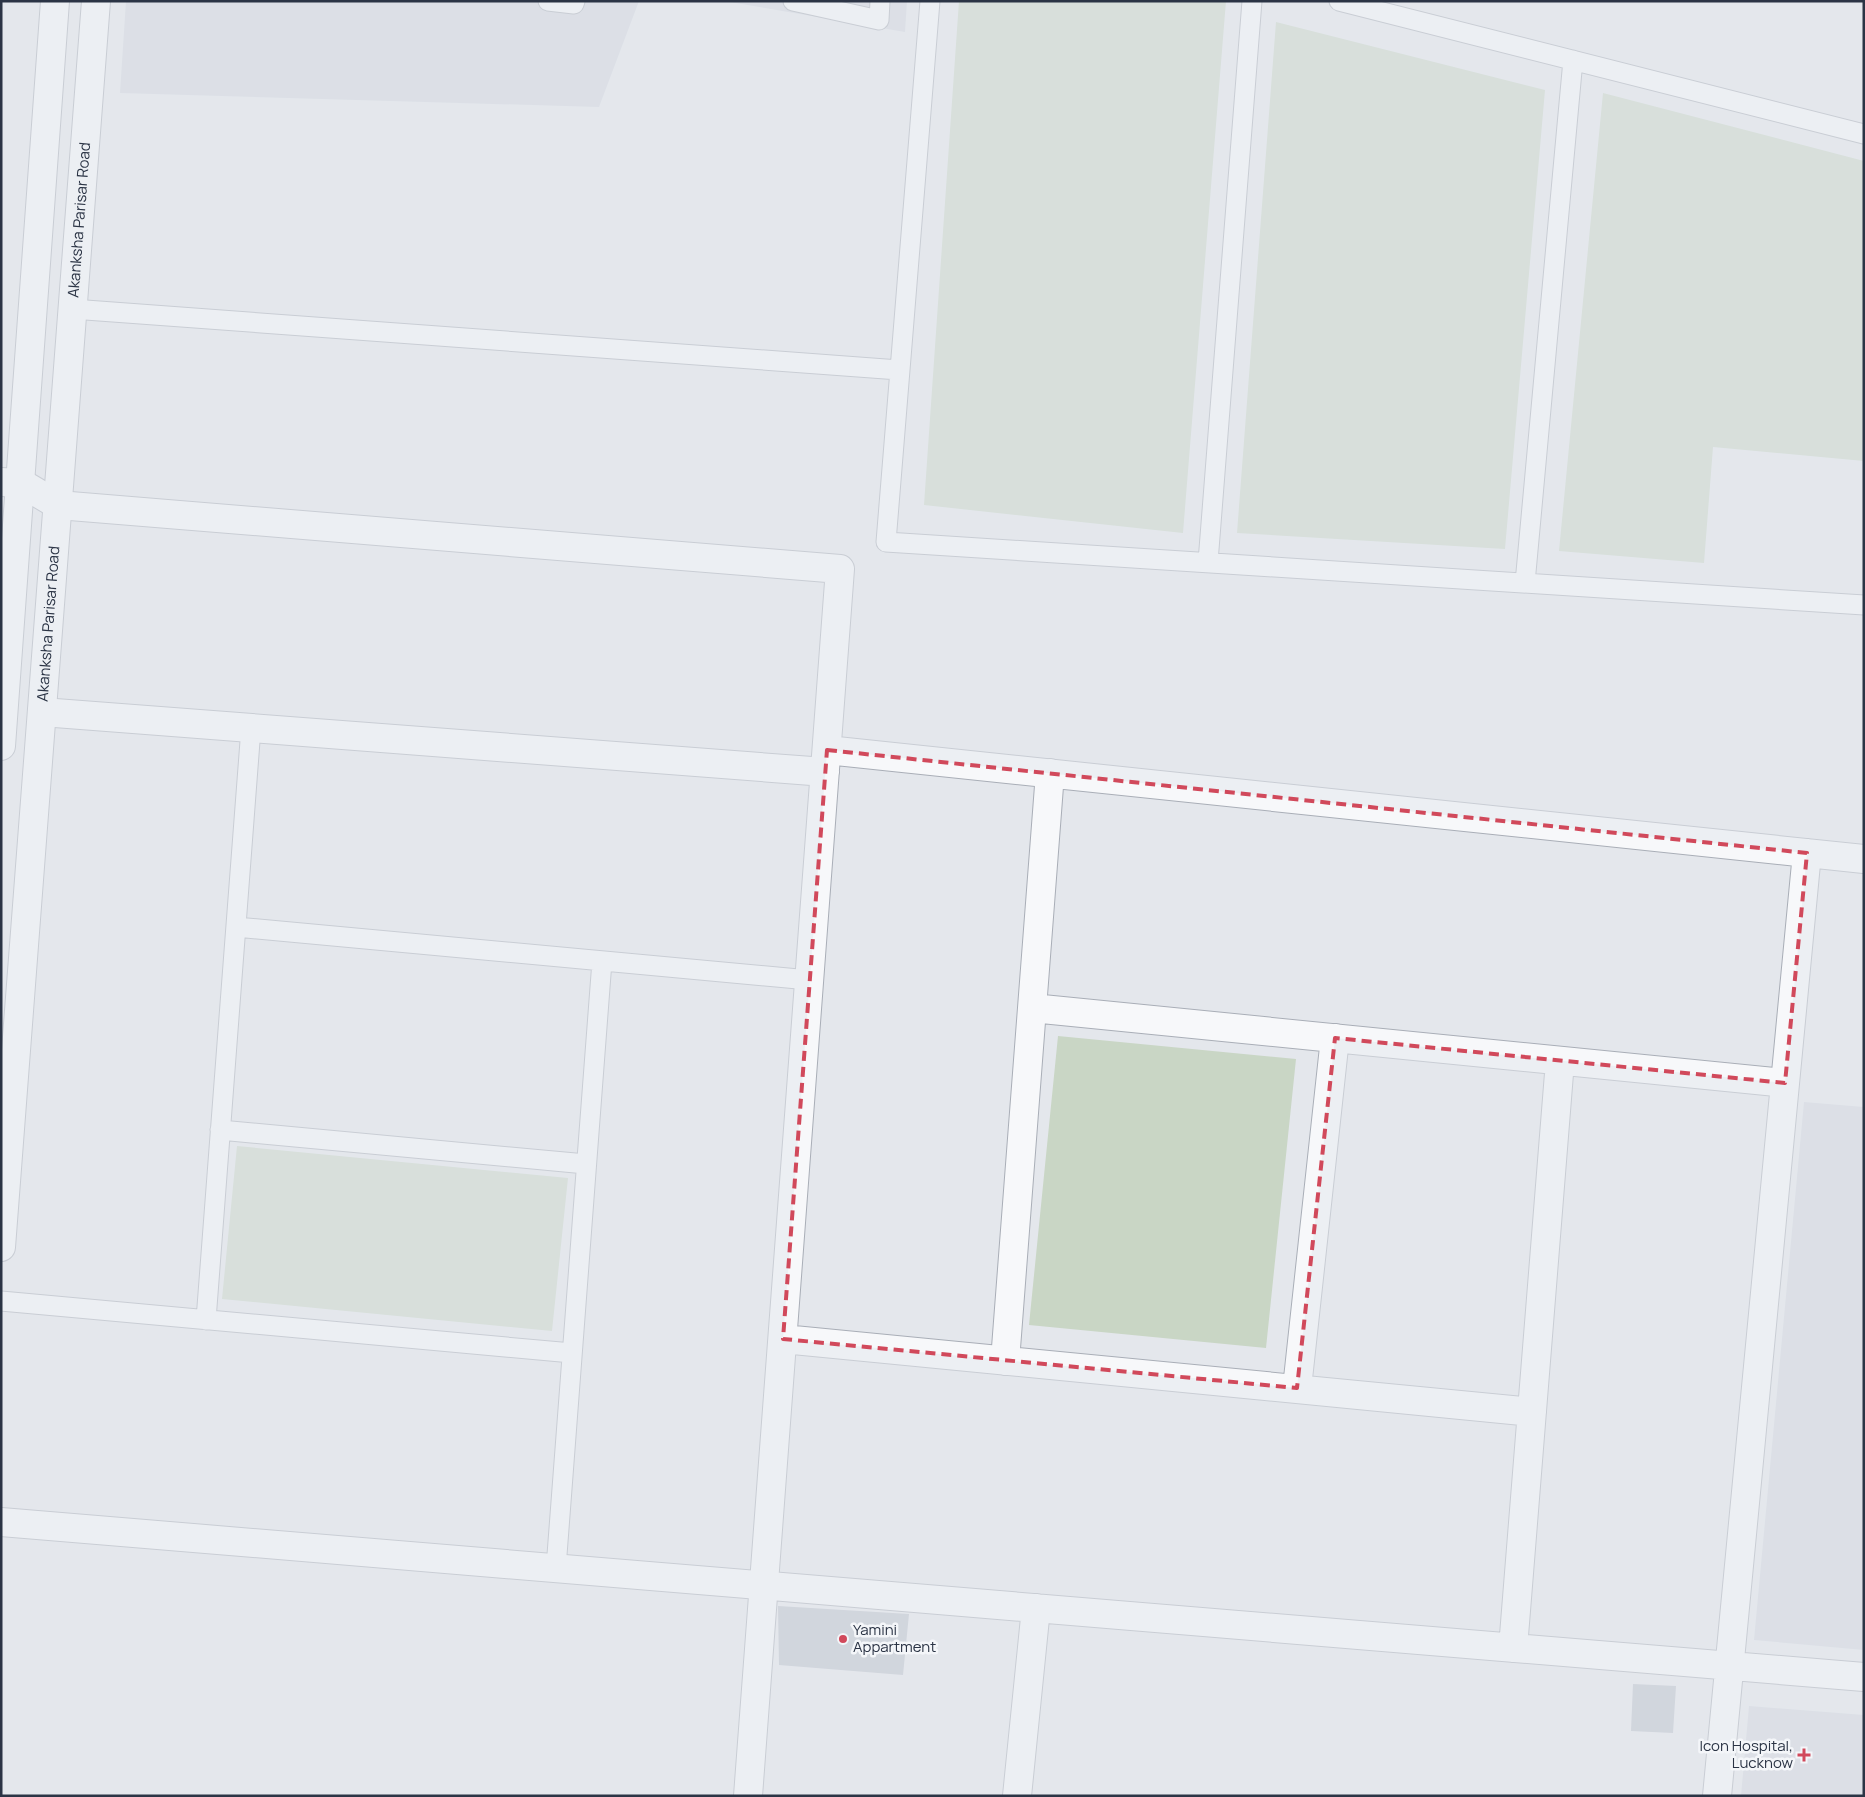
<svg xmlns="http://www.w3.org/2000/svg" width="1865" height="1797" font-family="Manrope,sans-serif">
<rect width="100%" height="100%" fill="#e4e7ec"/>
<path fill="#d2d6de" d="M126 1H639L599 107 120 93Z
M724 1H907L905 32Z
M1804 1102 1864 1107V1650L1754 1640Z
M1749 1706 1864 1715V1796H1741Z"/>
<path fill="#c9d6c5" d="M959 1H1226L1183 533 924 505Z
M1276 22 1545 90 1505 549 1237 533Z
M1603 93 1864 161V461L1713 447 1704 563 1559 551Z
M1058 1036 1296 1059 1266 1348 1029 1325Z
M237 1146 568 1178 552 1331 222 1299Z"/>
<path fill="#bbc0ca" d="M778 1606 909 1614 903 1675 779 1665Z
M1633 1684 1676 1686 1673 1733 1631 1731Z"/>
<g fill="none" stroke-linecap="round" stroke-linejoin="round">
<defs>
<path id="service" d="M548 1 574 4 575 1
M793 1 879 20 880 1
M930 1 886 542 1864 605
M1339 1 1864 134
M72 309 899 370
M1208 562 1252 1
M1525 583 1573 60
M236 927 809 980
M220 1130 586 1164
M1 1301 572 1353
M206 1320 251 728
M556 1568 602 961"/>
<path id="minor" d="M1 482 21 483 58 505 840 569 748 1796
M42 712 825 772
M827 750 1864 859
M1032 1008 1785 1083
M783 1339 1532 1412
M1005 1361 1050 773
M1297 1388 1335 1038
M1 1522 1864 1677
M1513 1648 1560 1061
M1017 1796 1036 1608
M1717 1796 1807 853"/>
<g id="tertiary">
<path d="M1 746 55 1"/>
<path id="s1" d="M1 1247 96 1"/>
</g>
</defs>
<use href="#service" stroke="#a9aeb7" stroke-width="21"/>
<use href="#minor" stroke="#a9aeb7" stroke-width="30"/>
<use href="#tertiary" stroke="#a9aeb7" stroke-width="30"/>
<use href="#service" stroke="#f7f8fa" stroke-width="19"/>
<use href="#minor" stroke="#f7f8fa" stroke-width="28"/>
<use href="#tertiary" stroke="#f7f8fa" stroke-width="28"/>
</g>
<path d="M0 0H1865V1797H0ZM827 750 1807 853 1785 1083 1335 1038 1297 1388 783 1339Z" fill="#e4e7ec" fill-opacity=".55" fill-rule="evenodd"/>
<path fill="none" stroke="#d1495b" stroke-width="4" stroke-dasharray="10 6" stroke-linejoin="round" d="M827 750 1807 853 1785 1083 1335 1038 1297 1388 783 1339Z"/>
<g fill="#d1495b" stroke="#f4f6f9" stroke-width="2">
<circle cx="843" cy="1639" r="5"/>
<path d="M1801.5 1747.5h5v5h5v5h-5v5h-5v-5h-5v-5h5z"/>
</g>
<g text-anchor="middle" stroke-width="5" stroke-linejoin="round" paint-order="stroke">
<g font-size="15" fill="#2b3445" stroke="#f4f6f9">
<text dy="5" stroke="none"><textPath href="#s1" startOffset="1030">Akanksha Parisar Road</textPath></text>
<text dy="5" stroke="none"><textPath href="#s1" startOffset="625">Akanksha Parisar Road</textPath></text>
</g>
<g font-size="15" fill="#2b3445" stroke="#f4f6f9" text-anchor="start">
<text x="853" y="1635">Yamini<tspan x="853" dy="17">Appartment</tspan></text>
<text x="1793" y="1751" text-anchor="end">Icon Hospital,<tspan x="1793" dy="17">Lucknow</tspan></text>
</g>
</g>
<rect width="1865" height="1797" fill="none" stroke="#2b3445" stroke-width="5"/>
</svg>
